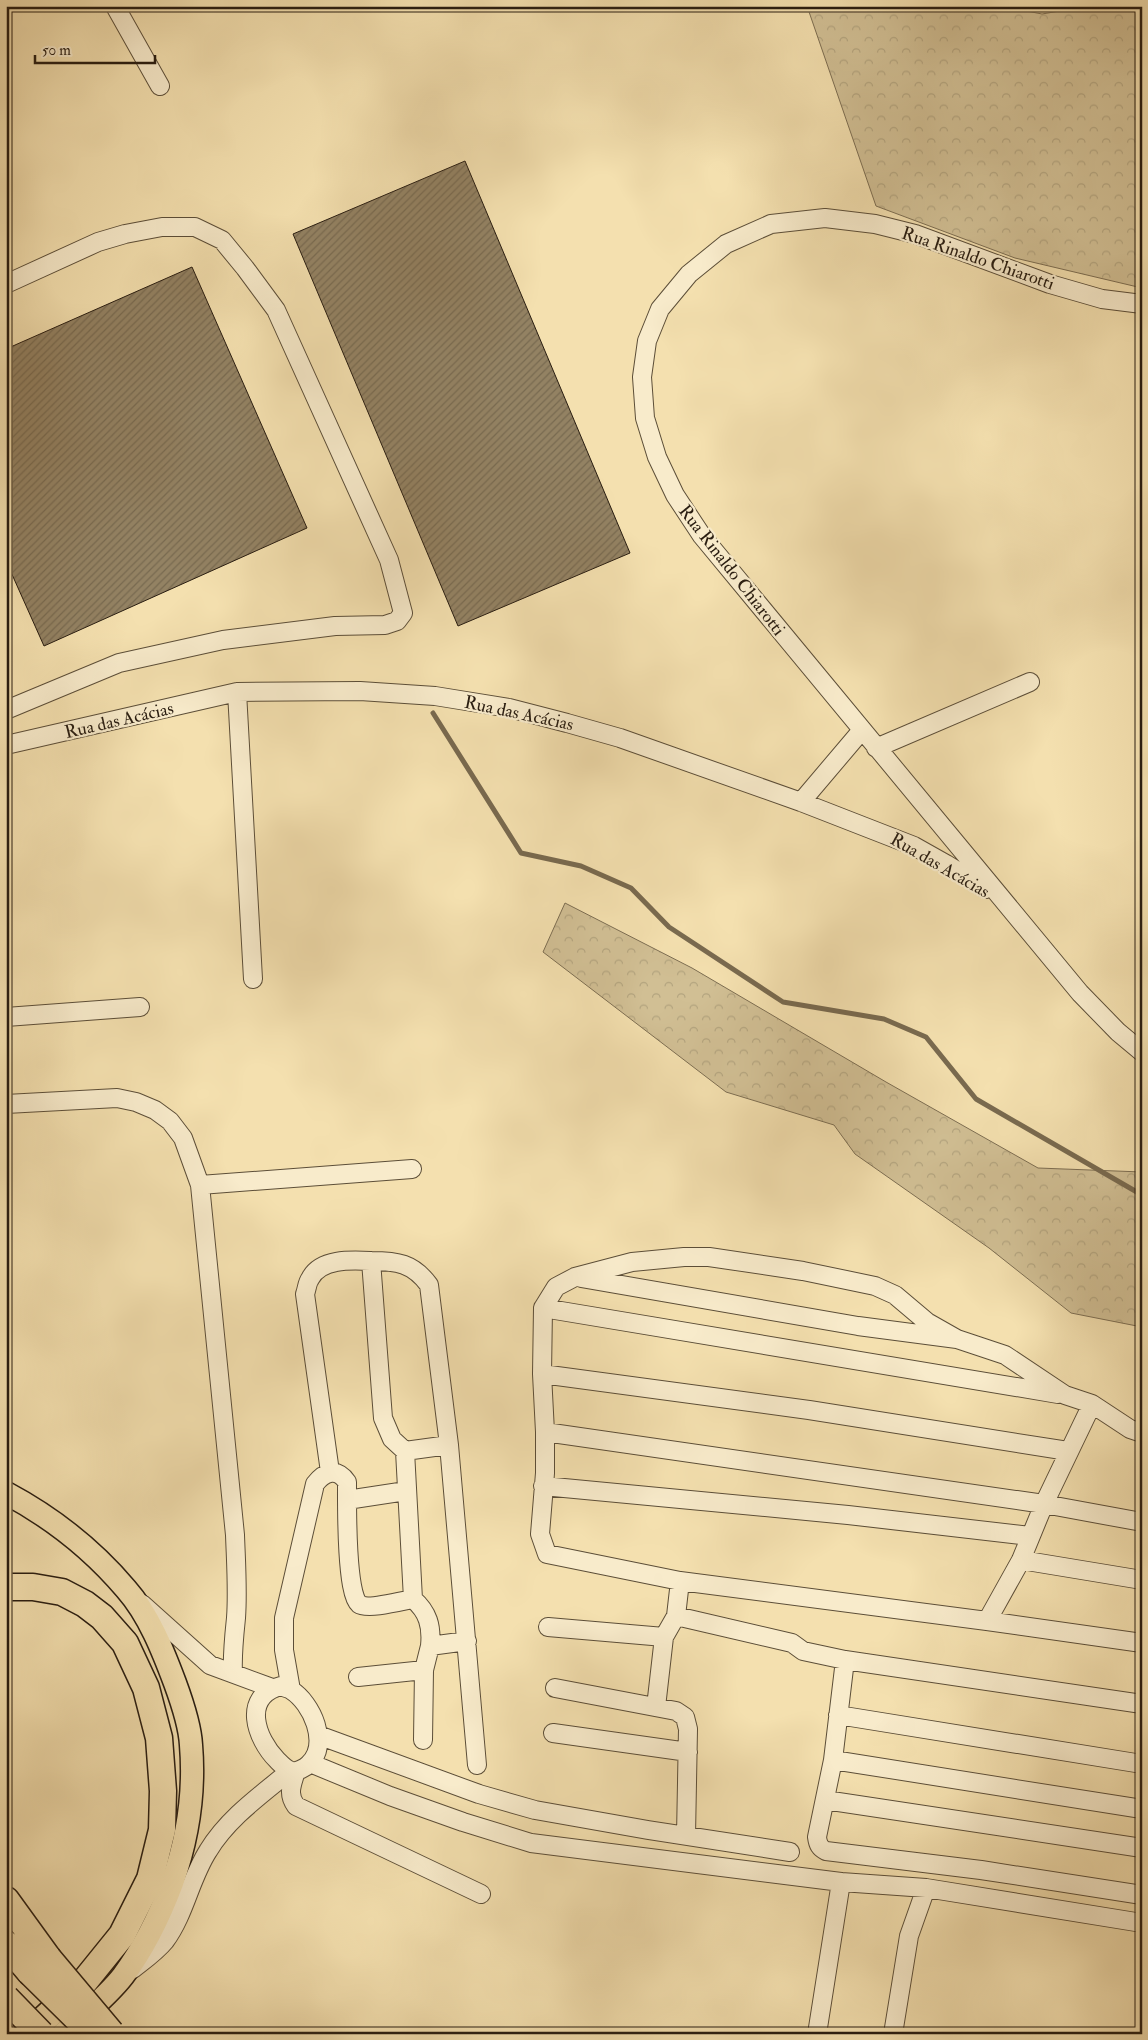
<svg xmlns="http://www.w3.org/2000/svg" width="1148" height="2040" font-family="'IM FELL Double Pica',serif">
<defs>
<pattern id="forest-crowns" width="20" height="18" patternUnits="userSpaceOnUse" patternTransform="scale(1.25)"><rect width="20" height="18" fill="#d1bf94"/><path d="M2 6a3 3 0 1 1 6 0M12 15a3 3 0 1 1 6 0" fill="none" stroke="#b3a47f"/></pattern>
<pattern id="building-hatch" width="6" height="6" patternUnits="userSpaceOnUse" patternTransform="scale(1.25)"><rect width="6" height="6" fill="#938263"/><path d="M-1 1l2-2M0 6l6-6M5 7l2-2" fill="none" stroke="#786a50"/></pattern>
</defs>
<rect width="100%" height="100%" fill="#f4e0af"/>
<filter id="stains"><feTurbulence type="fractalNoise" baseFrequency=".004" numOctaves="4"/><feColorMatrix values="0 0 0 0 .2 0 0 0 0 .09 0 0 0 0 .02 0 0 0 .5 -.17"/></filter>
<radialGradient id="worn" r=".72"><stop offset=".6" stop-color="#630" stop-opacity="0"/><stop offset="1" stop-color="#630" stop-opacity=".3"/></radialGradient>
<path fill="url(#forest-crowns)" stroke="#7d6e52" d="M807 6H1001L1042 14 1089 6H1142V288L1015 258 876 206Z
M565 903 692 968 886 1082 1038 1168 1142 1172V1327L1071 1313 989 1248 855 1154 834 1125 726 1092 543 952Z"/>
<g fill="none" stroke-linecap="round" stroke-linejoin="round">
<path stroke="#796a4f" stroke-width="5" d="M433 713 521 853 581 866 631 888 669 927 783 1002 884 1019 926 1037 976 1099 1142 1195"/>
</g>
<path fill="url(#building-hatch)" stroke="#291d11" d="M465 161 630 553 458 626 293 234Z
M192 267 307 528 44 646 6 561V349Z"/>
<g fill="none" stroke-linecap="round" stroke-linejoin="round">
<defs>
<path id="minor" d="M115 6 160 86
M6 284 98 242 125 234 162 227H195L222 240 245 268 276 310 389 560 403 613 397 621 385 625 335 626 223 640 119 663 6 710
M1142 304 1102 299 1050 284 915 234 875 224 825 218 771 224 726 244 689 274 660 309 647 341 642 377 645 418 657 457 675 495 702 536 1080 993 1118 1032 1142 1052
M237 692 253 979
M6 745 237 692 360 691 435 696 509 708 567 723 620 738 801 802 914 846 946 864 986 889
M876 748 1030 682
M801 802 862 730
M6 1017 140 1007
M6 1104 117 1098 136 1102 155 1110 170 1121 183 1138 200 1185 235 1535C236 1563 238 1591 236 1618 234 1637 232 1655 233 1673
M200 1185 412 1169
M371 1261C397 1261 413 1263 429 1285L449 1445
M581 1278 858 1326 957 1339 1005 1355 1065 1395 1092 1404 1130 1429 1142 1433
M543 1308 1058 1394
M542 1374 809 1410 1068 1451
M545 1432 1044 1504 1142 1522
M405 1451 449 1445 477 1765
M543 1486 848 1515 1030 1536
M347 1500 406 1491
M1021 1560 1142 1580
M680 1581 987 1621 1142 1643
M413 1599C428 1612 432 1626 430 1646
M142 1604 210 1665 272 1688
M676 1616 792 1643 803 1651 845 1660 833 1760 817 1837C818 1845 820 1848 826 1851L981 1870 1142 1895
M987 1621 1021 1560 1044 1504 1092 1404
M548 1627 664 1637 676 1616 680 1581 547 1554 540 1534 545 1473V1432L542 1374 543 1308 556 1287 575 1277 632 1262 684 1257H709L803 1271 875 1286 895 1295 927 1322 957 1339
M845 1660 1142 1704
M358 1677 424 1670
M281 1686C284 1688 288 1688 291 1690 312 1703 330 1744 309 1764 305 1768 297 1772 292 1771 286 1770 281 1764 277 1760 256 1739 241 1696 281 1686Z
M555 1688 676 1711 685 1717 688 1729 686 1836
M291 1690 284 1650V1618L315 1484C324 1472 337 1467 347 1482 347 1502 346 1594 359 1604 367 1610 402 1601 413 1599L405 1451 392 1439 383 1418 371 1261C352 1260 320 1258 310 1279 307 1283 307 1289 305 1294L330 1472
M656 1707 664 1637
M838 1715 1142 1764
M553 1733 688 1752
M318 1735 479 1794 535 1810 648 1830 790 1852
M423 1740 424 1670 430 1646 467 1641
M833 1760 1142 1809
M310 1763 390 1796 463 1822 531 1843 841 1882 926 1888 1142 1923
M296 1771C292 1785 287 1794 296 1806L481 1894
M825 1800 1142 1848
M133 1969C143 1961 156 1952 165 1941 185 1914 190 1879 208 1851 228 1818 261 1795 290 1771
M817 2034 841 1882
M893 2034 909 1936 926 1888"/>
<path id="major" d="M6 1493C51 1517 93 1550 126 1589 149 1615 163 1651 175 1683 182 1702 190 1725 191 1745 195 1793 188 1838 172 1883 160 1915 144 1948 123 1976 106 1998 82 2016 63 2034"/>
<path id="highway" d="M6 1587H33L62 1592 85 1604 102 1617 125 1643 146 1688 159 1738 163 1791 162 1830 150 1879 122 1935 84 1982 28 2034
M6 1900 48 1958
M6 1944 30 1972"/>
</defs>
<use href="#minor" stroke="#5c4e38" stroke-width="20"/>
<use href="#major" stroke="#291d11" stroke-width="25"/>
<use href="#highway" stroke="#291d11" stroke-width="29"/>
<use href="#minor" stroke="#f8ebcb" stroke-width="18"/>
<use href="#major" stroke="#f4e0af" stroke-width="22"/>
<use href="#highway" stroke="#f4e0af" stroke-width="26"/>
<defs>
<path id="highway-bridge" d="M48 1958 111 2033
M30 1972 92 2033
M6 1998 41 2034"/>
</defs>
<use href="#highway-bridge" stroke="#291d11" stroke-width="29" stroke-linecap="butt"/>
<use href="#highway-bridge" stroke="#f4e0af" stroke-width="26"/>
</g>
<g text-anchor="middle" stroke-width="4.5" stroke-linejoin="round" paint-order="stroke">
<g font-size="18" fill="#291d11" stroke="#f8ebcb">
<text transform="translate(978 258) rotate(19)" y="6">Rua Rinaldo Chiarotti</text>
<text transform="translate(732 570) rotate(52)" y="6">Rua Rinaldo Chiarotti</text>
<text transform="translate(519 713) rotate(12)" y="6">Rua das Acácias</text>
<text transform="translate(119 720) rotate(-13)" y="6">Rua das Acácias</text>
<text transform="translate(940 865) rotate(30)" y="6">Rua das Acácias</text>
</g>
</g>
<rect width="1148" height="2040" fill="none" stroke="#f4e0af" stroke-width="25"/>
<rect x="8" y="8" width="1133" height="2025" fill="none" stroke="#291d11" stroke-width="2.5"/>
<rect x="12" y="12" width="1123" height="2015" fill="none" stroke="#291d11"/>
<path d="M35 55v8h120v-8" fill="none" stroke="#291d11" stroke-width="2.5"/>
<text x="42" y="55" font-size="15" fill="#291d11" stroke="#f8ebcb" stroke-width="4" paint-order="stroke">50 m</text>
<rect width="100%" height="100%" filter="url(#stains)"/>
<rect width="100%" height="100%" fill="url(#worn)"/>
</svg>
